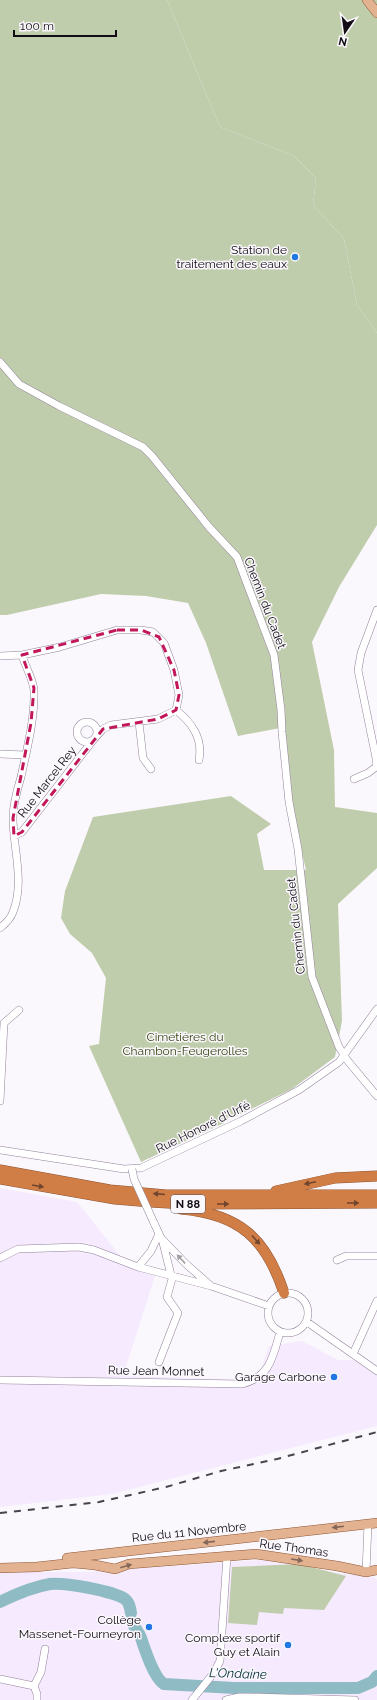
<svg xmlns="http://www.w3.org/2000/svg" width="377" height="1700" font-family="Raleway,sans-serif">
<rect width="100%" height="100%" fill="#fbf8fd"/>
<path fill="#f6eafe" d="M0 1188 77 1202 130 1268 155 1276 123 1376 250 1380 260 1372 269 1346 302 1341 338 1360H354L377 1376V1426L112 1494 0 1507Z
M261 1560 346 1574 374 1577 377 1580V1700H0V1572H85Z"/>
<path fill="#c0cdac" d="M0 0H167L220 127 294 156 316 178 313 205 344 239 357 305 377 333V525L339 587 312 642 334 750 335 807 377 813V868L338 904 342 1021 335 1057 292 1089 233 1118 229 1117 223 1121 224 1123 141 1162 89 1046 99 1044 106 978 92 953 70 934 61 918 65 891 93 817 231 796 271 824 257 834 264 870H306L292 810 280 728 238 736 206 643 188 603 146 596 101 594 7 615H0Z
M299 1564 346 1576 324 1610 284 1608 283 1614 259 1612 257 1625 228 1623 232 1567Z"/>
<path fill="#c0cdab" d="M167 0H377V333L357 305 344 239 313 205 316 178 294 156 220 127Z"/>
<g fill="none" stroke-linecap="round" stroke-linejoin="round">
<path stroke="#8fbbc4" stroke-width="12" d="M0 1602C16 1594 32 1587 50 1584 64 1582 113 1591 125 1599 129 1602 130 1607 131 1613
M132 1621C134 1628 139 1632 141 1638 145 1650 154 1678 164 1684L234 1688H358L372 1682 377 1676"/>
<defs>
<path id="minor" d="M0 362 19 384 59 406 143 447 152 456 209 527 237 557 274 655 281 710 282 732 289 802 298 849 312 977 339 1047 347 1060 377 1096
M0 656 22 655 60 647 117 630H141L153 632 164 643 174 670 179 695 176 710
M139 722 143 758 151 769
M77 732a10 10 0 1 1 20 0a10 10 0 1 1-20 0Z
M0 754 26 755
M354 779 368 773 376 767V758L358 670 361 653 377 610
M14 836 22 832 94 739 103 729 111 725 158 719 176 710C192 723 203 738 199 760
M0 928C5 924 11 918 13 912 25 882 13 848 13 818 13 804 17 790 21 777 27 749 35 718 34 690 33 679 25 666 22 655
M0 1101 4 1023 19 1010
M0 1150 124 1169 141 1168 241 1121 299 1090 339 1062 377 1009
M154 1223 161 1238 186 1264 211 1286 269 1306
M0 1258 18 1249 79 1247 94 1250 138 1267 211 1286
M337 1260 346 1256H377
M138 1267 151 1251 159 1234
M268 1313a20 20 0 1 1 40 0a20 20 0 1 1-40 0Z
M307 1322 377 1371
M353 1354 377 1301
M159 1362 178 1313 167 1297 172 1279 162 1239
M0 1380 242 1384C270 1377 273 1357 280 1332
M366 1572 368 1524
M0 1679 34 1686
M34 1686 41 1672 45 1649
M34 1686 37 1694V1700
M192 1700 213 1674 220 1661 227 1556
M226 1700 239 1697H250L355 1700"/>
<path id="major" d="M367 0 377 13
M67 1558 377 1523
M0 1568 36 1567 73 1563 95 1565 115 1569 129 1564 256 1554 337 1566 366 1572 377 1570"/>
<path id="highway" d="M0 1170 110 1190 166 1195H377
M0 1179 115 1199 151 1202 185 1204 377 1203
M276 1191 335 1178 377 1176
M181 1209C239 1214 266 1238 284 1293"/>
</defs>
<use href="#minor" stroke="#91829a" stroke-width="8"/>
<use href="#major" stroke="#8e5635" stroke-width="10"/>
<use href="#highway" stroke="#8e5635" stroke-width="11"/>
<use href="#minor" stroke="#fff" stroke-width="7"/>
<use href="#major" stroke="#e3b290" stroke-width="9"/>
<use href="#highway" stroke="#d07e46" stroke-width="10"/>
<path stroke="#49434c" stroke-width="2" stroke-dasharray="7 7" stroke-linecap="butt" d="M0 1513 99 1502 166 1487 221 1471 277 1459 377 1432"/>
<defs>
<path id="minor-bridge" d="M132 1169 134 1179 154 1223"/>
</defs>
<use href="#minor-bridge" stroke="#91829a" stroke-width="8" stroke-linecap="butt"/>
<use href="#minor-bridge" stroke="#fff" stroke-width="7"/>
</g>
<defs><path id="oneway-solid" d="M-6-.8H1V-3.2L6.5 0L1 3.2V.8H-6Z"/></defs>
<g fill="#71452e">
<use href="#oneway-solid" transform="translate(310 1183) rotate(168)"/>
<use href="#oneway-solid" transform="translate(38 1186) rotate(10)"/>
<use href="#oneway-solid" transform="translate(159 1194) rotate(-175)"/>
<use href="#oneway-solid" transform="translate(353 1203)"/>
<use href="#oneway-solid" transform="translate(223 1204)"/>
<use href="#oneway-solid" transform="translate(256 1240) rotate(48)"/>
</g>
<use fill="#a09ea1" href="#oneway-solid" transform="translate(181 1259) rotate(-133)"/>
<g fill="#856759">
<use href="#oneway-solid" transform="translate(338 1527) rotate(173)"/>
<use href="#oneway-solid" transform="translate(209 1542) rotate(174)"/>
<use href="#oneway-solid" transform="translate(297 1560) rotate(9)"/>
<use href="#oneway-solid" transform="translate(126 1566) rotate(-16)"/>
</g>
<path fill="none" stroke="#c2185b" stroke-width="3" stroke-dasharray="8 5" stroke-linejoin="round" d="M117 630H141L159 637 174 670 179 695 176 710 158 719 103 729 22 832 14 836 13 818 31 723 34 688 22 655Z"/>
<g fill="#2177e1" stroke="#fbf8fd" stroke-width="1.5">
<circle cx="295" cy="257" r="4"/>
<circle cx="334" cy="1377" r="4"/>
<circle cx="149" cy="1627" r="4"/>
<circle cx="288" cy="1645" r="4"/>
</g>
<g text-anchor="middle" stroke-width="3" stroke-linejoin="round" paint-order="stroke">
<rect fill="#fbf8fd" stroke="#58535b" stroke-width="1" x="171" y="1195" width="34" height="18" rx="3"/>
<g font-size="11" font-weight="bold" fill="#120c15">
<text x="188" y="1208">N 88</text>
</g>
<g font-size="12" fill="#120c15" stroke="#fbf8fd" text-anchor="end">
<text x="287" y="254">Station de<tspan x="287" dy="14">traitement des eaux</tspan></text>
<text x="326" y="1381">Garage Carbone</text>
<text x="141" y="1624">Collège<tspan x="141" dy="14">Massenet-Fourneyron</tspan></text>
<text x="280" y="1642">Complexe sportif<tspan x="280" dy="14">Guy et Alain</tspan></text>
</g>
<g font-size="12" fill="#120c15" stroke="#fbf8fd">
<text transform="translate(265 603) rotate(69)" y="4">Chemin du Cadet</text>
<text transform="translate(47 782) rotate(-52)" y="4">Rue Marcel Rey</text>
<text transform="translate(296 926) rotate(-96)" y="4">Chemin du Cadet</text>
<text transform="translate(203 1127) rotate(-26)" y="4">Rue Honoré d'Urfé</text>
<text transform="translate(156 1371) rotate(1)" y="4">Rue Jean Monnet</text>
<text transform="translate(189 1532) rotate(-6)" y="4">Rue du 11 Novembre</text>
<text transform="translate(294 1548) rotate(8)" y="4">Rue Thomas</text>
</g>
<g font-size="12" fill="#34430e" stroke="#fbf8fd">
<text x="185" y="1041">Cimetières du<tspan x="185" dy="14">Chambon-Feugerolles</tspan></text>
</g>
<g font-size="13" font-style="italic" fill="#032f37" stroke="#fbf8fd">
<text transform="translate(238 1673) rotate(2)" y="5">L'Ondaine</text>
</g>
</g>
<g transform="translate(345 32) rotate(193)" stroke="#fbf8fd" stroke-width="3" paint-order="stroke">
<path d="M0-3L7 15L0 10L-7 15Z" fill="#120c15"/>
<text y="-6" font-size="11" font-weight="bold" text-anchor="middle" fill="#120c15">N</text>
</g>
<path d="M14 30v6h102v-6" fill="none" stroke="#120c15" stroke-width="2"/>
<text x="20" y="30" font-size="12" fill="#120c15" stroke="#fbf8fd" stroke-width="3" paint-order="stroke">100 m</text>
</svg>
